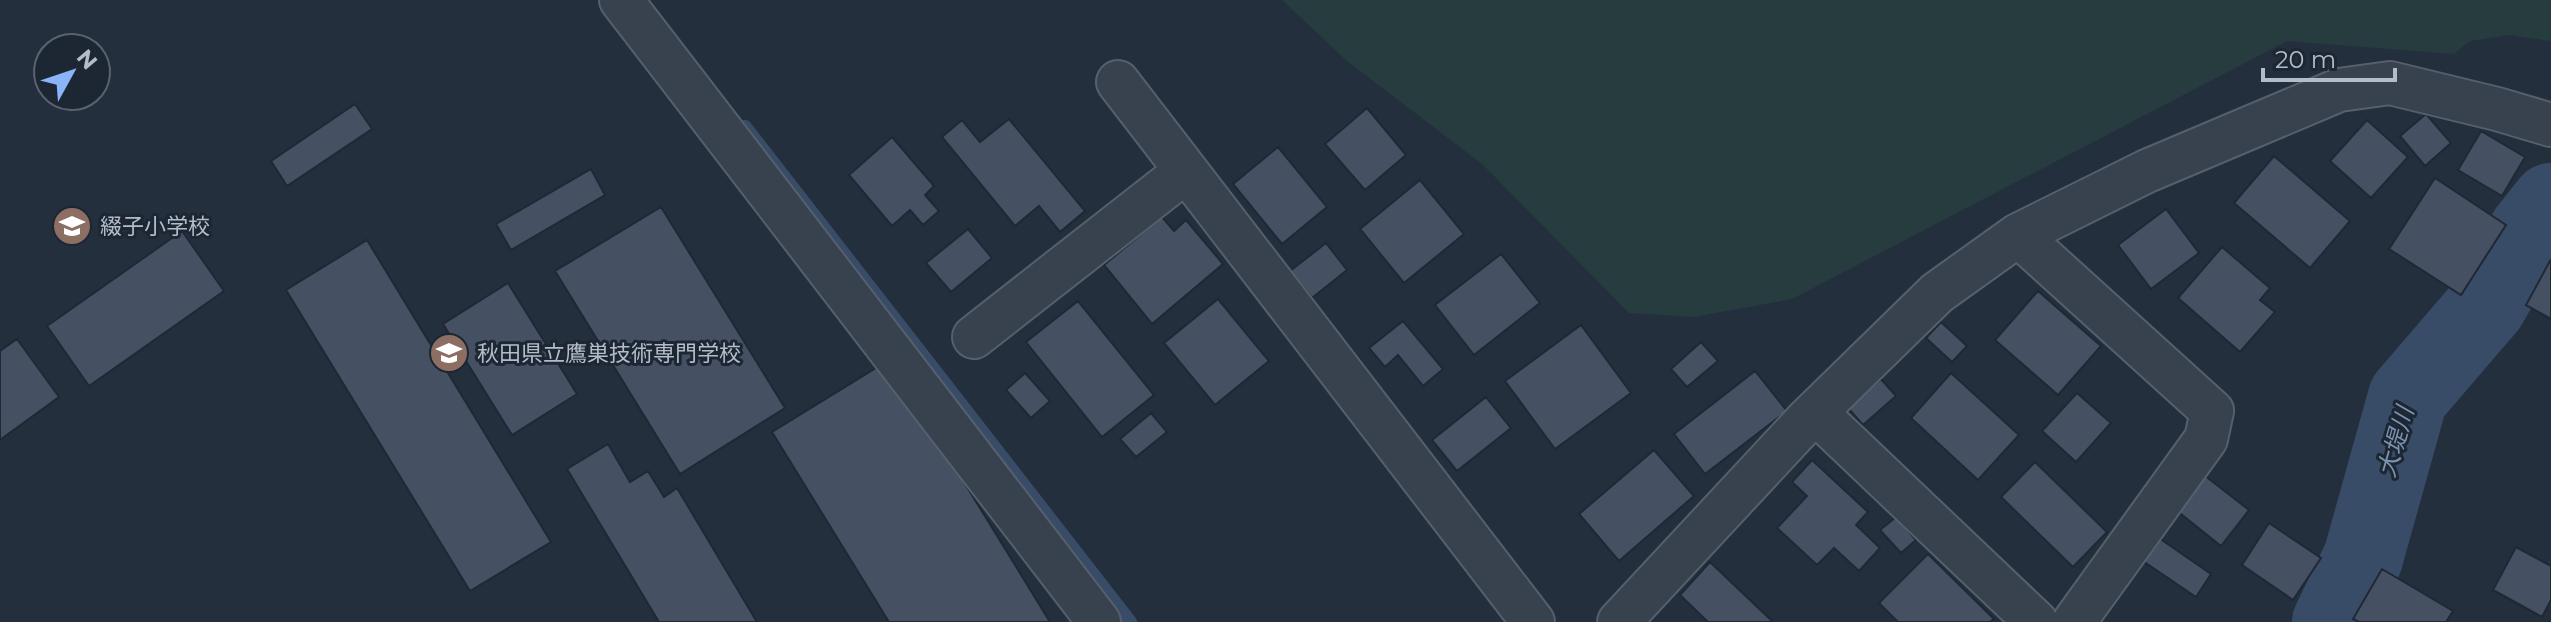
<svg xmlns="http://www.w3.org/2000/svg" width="2551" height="622" font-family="Montserrat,'Noto Sans JP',sans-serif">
<rect width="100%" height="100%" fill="#242f3e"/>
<path fill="#263c3f" d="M1282 0H2551V41L2509 35 2470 41 2454 54 2287 41 1792 299 1694 317 1629 313 1482 164 1347 61Z"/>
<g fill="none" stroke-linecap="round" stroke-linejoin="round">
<path stroke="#394c67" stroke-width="14" d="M745 127 1130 622"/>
<path stroke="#394c67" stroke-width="80" d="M2332 622 2363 558 2408 397 2487 305 2528 232 2551 203"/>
</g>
<path fill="#455162" stroke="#1f2835" stroke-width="2" d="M355 104 372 129 287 186 271 161Z
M1367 108 1406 155 1365 190 1325 144Z
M2426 114 2451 143 2425 166 2400 136Z
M1009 119 1085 211 1060 232 1039 206 1015 226 942 137 962 120 980 142Z
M2367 120 2408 157 2371 198 2330 161Z
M2481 131 2525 157 2502 196 2458 170Z
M892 137 934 186 925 195 939 211 923 225 910 210 892 226 849 175Z
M1278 147 1327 207 1282 244 1233 184Z
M2274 156 2350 221 2310 268 2234 203Z
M591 169 605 195 511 250 496 224Z
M2435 178 2506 225 2461 295 2389 249Z
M1420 180 1464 234 1404 283 1360 229Z
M661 207 785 408 680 474 555 271Z
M2166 209 2199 253 2151 289 2118 245Z
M1162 217 1174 231 1186 220 1223 264 1152 324 1104 265Z
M968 229 992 258 951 292 926 263Z
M182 231 224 291 89 386 47 326Z
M367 240 551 542 470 591 286 290Z
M1326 243 1347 270 1312 298 1290 271Z
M2222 247 2270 288 2260 300 2275 312 2240 352 2178 298Z
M1501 254 1540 303 1474 355 1435 305Z
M2551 259V319L2526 305Z
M508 283 577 394 512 435 443 324Z
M2038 291 2101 346 2058 395 1995 340Z
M1218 299 1269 361 1215 405 1164 343Z
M1078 301 1154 395 1102 437 1026 342Z
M1403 321 1443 369 1423 386 1398 355 1385 367 1369 348Z
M1941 322 1967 346 1952 362 1926 338Z
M1581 325 1631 393 1555 449 1505 381Z
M17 339 59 397 0 440V351Z
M1701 342 1718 361 1687 387 1671 369Z
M889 360 1050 622H889L772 432Z
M1755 371 1787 411 1705 474 1674 434Z
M1025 373 1050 401 1031 418 1006 390Z
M1951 373 2019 435 1978 480 1911 418Z
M1881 379 1896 396 1863 425 1848 408Z
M2077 393 2111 423 2076 462 2042 431Z
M1486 397 1511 428 1457 471 1432 440Z
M1151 413 1167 432 1136 457 1120 439Z
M608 444 630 482 648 471 664 497 677 488 757 622H659L567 469Z
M1654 450 1694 496 1619 561 1579 514Z
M1812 460 1868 512 1856 525 1880 548 1859 571 1834 548 1817 565 1777 528 1807 496 1792 482Z
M2035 462 2107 532 2073 567 2001 497Z
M2204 475 2249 510 2221 546 2176 510Z
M1896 517 1916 540 1901 553 1880 530Z
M2269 523 2321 558 2293 600 2242 565Z
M2156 536 2211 574 2196 597 2140 559Z
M2516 547 2551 566V600L2542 617 2493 590Z
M1928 554 1994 619 1990 622H1898L1879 603Z
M1710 562 1772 621V622H1708L1680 595Z
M2382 569 2453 611 2446 622H2359L2353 619Z"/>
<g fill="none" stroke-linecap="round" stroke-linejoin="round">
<defs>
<path id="minor" d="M621 0 1099 622
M1118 82 1533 622
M2018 235 2212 411 2206 439 2074 622
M974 337 1186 171
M1815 412 2036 622
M1619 622 1806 421 1937 293 2018 235 2147 171 2339 90 2390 83 2497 109 2551 125"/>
</defs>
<use href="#minor" stroke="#565f6c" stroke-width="46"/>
<use href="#minor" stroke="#38414e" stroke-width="42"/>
</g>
<defs>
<symbol id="school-disc" viewBox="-11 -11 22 22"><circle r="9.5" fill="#8d6e63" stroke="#1d2633"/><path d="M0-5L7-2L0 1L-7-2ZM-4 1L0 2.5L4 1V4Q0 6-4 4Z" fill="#fff"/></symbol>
<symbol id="university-disc" viewBox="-11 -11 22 22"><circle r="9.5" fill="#8d6e63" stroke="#1d2633"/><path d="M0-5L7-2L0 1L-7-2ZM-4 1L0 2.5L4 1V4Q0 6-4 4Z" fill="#fff"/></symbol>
</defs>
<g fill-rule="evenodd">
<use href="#school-disc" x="50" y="204" width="44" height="44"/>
<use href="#university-disc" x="427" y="331" width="44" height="44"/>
</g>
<g text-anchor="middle" stroke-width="6" stroke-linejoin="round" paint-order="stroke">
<g font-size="22" fill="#b4bcc9" stroke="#1d2633" text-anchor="start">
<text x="100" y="234">綴子小学校</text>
<text x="477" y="361">秋田県立鷹巣技術専門学校</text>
</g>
<g font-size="24" font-style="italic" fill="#7c92b1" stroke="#1d2633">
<text transform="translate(2396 442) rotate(-74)" y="8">大堤川</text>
</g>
</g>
<g transform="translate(72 72) rotate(50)"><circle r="38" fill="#1d2633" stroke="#59626f" stroke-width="2"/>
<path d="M0-6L14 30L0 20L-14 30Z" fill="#8ab4f8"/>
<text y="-12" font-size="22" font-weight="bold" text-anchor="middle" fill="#b4bcc9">N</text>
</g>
<path d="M2263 68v12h132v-12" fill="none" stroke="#b4bcc9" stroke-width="4"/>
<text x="2275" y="68" font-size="24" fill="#b4bcc9" stroke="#1d2633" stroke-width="6" paint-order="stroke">20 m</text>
</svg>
